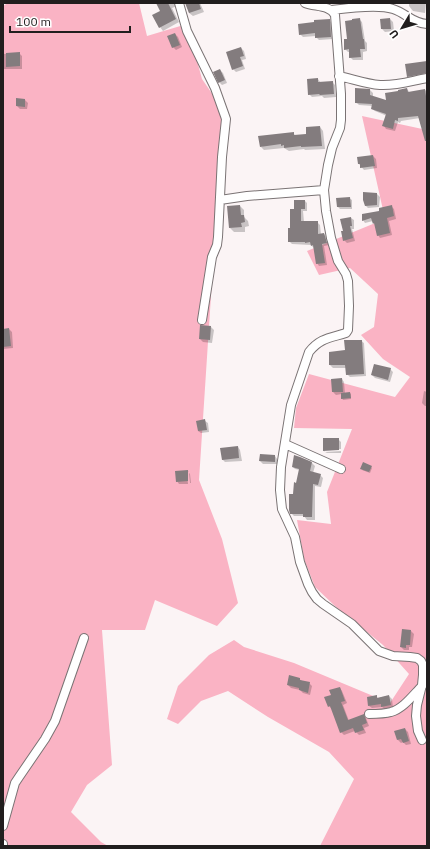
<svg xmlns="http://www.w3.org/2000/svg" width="430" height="849" font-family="'IBM Plex Sans',sans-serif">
<rect width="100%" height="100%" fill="#fbf4f5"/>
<path fill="#fab3c4" d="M8 3H139L147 36 187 24 202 79 224 111 213 265 199 480 222 539 238 603 217 626 155 600 145 630H102L112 765 87 785 71 812 101 842 108 846H3V6Z
M362 116 427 130V846H320L354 779 329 752 268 717 228 691 201 701 178 724 167 719 178 686 209 655 234 640 244 647 294 663 390 703 409 674 383 645 336 607 315 587 304 559 297 520 331 524 327 492 352 429 294 428 296 408 309 374 395 397 410 377 383 359 361 335 374 327 378 294 350 268 319 275 307 251 385 219Z"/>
<path fill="#0003" d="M158 3H178L177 6 172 8 179 22 163 31 160 27 161 11Z
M186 3H200L204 12 193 16 189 13Z
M409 3H426L425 13 413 11 409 6Z
M359 19 362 22 365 41 367 43V51L363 52V60H353L350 57V52H348L345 49 348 40Z
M390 19 393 22 394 31 385 32 382 29Z
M329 20 332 23 333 39 319 40 316 37V36L303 37 300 34Z
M175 34 178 37 182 47 176 50 173 47Z
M241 48 244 51 246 59 242 60 245 69 236 72 233 69Z
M19 53 22 56V69H3V73V54Z
M423 66 424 76 410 79 408 76Z
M220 70 223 73 227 83 222 85 219 82Z
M318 79 320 82V83L332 82 335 85 336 97 324 98 322 96 312 97 309 94Z
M356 89 370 90 373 93V97L387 102 399 92 407 89 410 93 427 90V134L420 118 401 121 400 123 398 122 395 131 386 129 384 126 387 116 375 111 372 109 373 106 359 105 356 102Z
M25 100 28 103 27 109H20L17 106Z
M320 127 323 131 325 149 305 150 304 149 289 151 284 148 264 150 261 147 293 133 296 136 307 135Z
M373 156 376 159 377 168 364 170 359 164Z
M377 194 380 197 379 207 368 208 365 205Z
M349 198 352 200V209H340L338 207Z
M305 201 307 203V211H303L304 222H317L320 225 321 235 324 234 327 237 329 245 324 246 327 265 319 266 317 263 314 248 311 245 292 244 289 241 295 210Z
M240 206 244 210V217L248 221 249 226 245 227V232H234L230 228Z
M391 206 394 209 396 219 389 221 392 235 380 238 378 235 375 224 373 221 365 223 363 220Z
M351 218 354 220V229H352L355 241 347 243 344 240V231Z
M211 327 214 330 212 343 203 342 200 339Z
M9 329 12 332 13 348 3 349V330Z
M361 341 364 343 366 376 350 377 347 374 346 368H333L330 365 346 351Z
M390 369 393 372 390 382 375 378 372 375Z
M342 379 344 382 345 394 350 393 351 394V399L343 400 342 398V394L336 395 333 392Z
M424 391 427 392V406H425L422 403Z
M205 421 208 423 209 432 201 433 198 431Z
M338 439 341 442V449L325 450V452L324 450Z
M238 447 240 450 242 461 225 462 222 459Z
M341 451V453H327L325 452Z
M275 456 277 459V464H263L260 461Z
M299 458 312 463 315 466 313 473 320 475 323 478 321 487 315 486V520H307L304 516H294L291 513 294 495 300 470 295 469 293 467Z
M371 467 372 468 370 473 362 470Z
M187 471 189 472H187L188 484H179L177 481Z
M189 473 190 474 191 483H190Z
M411 631 414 634 412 647H409V650H404L401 647Z
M299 679 302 681 309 683 312 686 310 695 303 693 300 690 291 688 288 685Z
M340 688 342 691 347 703 343 705 349 721 363 715 366 718 369 726 364 728 366 733 359 735 355 731 344 735 341 732 332 709 329 706 332 695Z
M376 696 378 698 389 696 392 699 393 708 385 709 382 707 372 708 369 706Z
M405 729 408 732 411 744 406 745 403 742 401 743 398 740 396 732Z"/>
<path fill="#837c7e" d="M156 3H168L176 19 159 28 152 15 160 11Z
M185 3H199L201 9 189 13Z
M360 18 363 39H364L365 49H360L361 57 349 58V49L344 50V39H347L345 21 352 20V19Z
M390 18 391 29H381L380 19Z
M330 19 331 37 315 38V33L299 35 298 24 314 22V20Z
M175 33 180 45 172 48 167 36Z
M241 47 244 56 240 57 243 66 232 70 226 52Z
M20 52V66L6 67V53Z
M427 61V73L407 77 405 64Z
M220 69 225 80 218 83 213 72Z
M318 78V82L333 81 334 94 320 95 319 94 308 95 307 79Z
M355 88 370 89V95L386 100 385 93 398 91V90L407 88 408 92 425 89 427 103V141H425L418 116 398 118V121L395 120 393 129 382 126 386 114 371 109 372 104 355 103Z
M16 98 25 99V107L16 106Z
M320 126 322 146 301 147V146L284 148V145L281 146V144L260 147 258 136 294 132V135L306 134V127Z
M373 155 375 166 360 168V164H358L357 157Z
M363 192 377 193V205L365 206 363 200Z
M350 197 351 207H337L336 198Z
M294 200H305V209H301V221H318V234L324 233 327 243 322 244 325 263 316 264 313 245 311 246 310 242 305 243V242H288V228H290V209H294Z
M240 205 241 215H244L245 222 241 223 242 227 229 228 227 206Z
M392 205 394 216 387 218 390 233 377 236 374 223 373 224 371 218 362 221V214L379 211V208Z
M351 217 352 226H350L353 238 343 241 341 231H343L340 219Z
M200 325 211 326 210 340 199 339Z
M9 328 11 346 3 347V329Z
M344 340H362L364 374 346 375 345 365H329V352L345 350Z
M374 364 391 368 388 380 371 375Z
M342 378 343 392H332L331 379Z
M350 392 351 398 341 399V393Z
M205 419 207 430 198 431 196 421Z
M323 438H339V450L323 451Z
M238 446 239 458 222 460 220 448Z
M260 454 275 455V462L259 461Z
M294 455 300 457 312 462 310 471 321 474 318 485 313 484 312 517H303V514H290L289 510V494H293L294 482 296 483 299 469 292 467Z
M363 462 372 466 369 472 360 469Z
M188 470V481L176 482 175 471Z
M402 629 411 630 410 645H406V648L400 647Z
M289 675 300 678V680L310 682 308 693 299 690V688L287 685Z
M340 687 345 701 341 702 348 720 364 714 367 723 362 725 364 730 355 733 353 728 340 733 330 706 328 707 324 697 331 695 329 690Z
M377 695V698L389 695 391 705 381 707V704L368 706 367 697Z
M405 728 409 741 403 743 401 739 397 740 394 731Z"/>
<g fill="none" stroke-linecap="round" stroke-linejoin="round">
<defs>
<path id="minor" d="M179 3 187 31 215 88 225 116 226 119 222 157 218 237 217 245 212 257 202 320
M305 3C315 7 330 5 335 15L341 94V120L340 128 332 148 328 165 324 190 326 211 331 238 338 261 346 274 348 281 349 306 348 330 346 333C330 338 320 338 309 352L291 405 281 467 280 490 282 509 295 537 300 562 308 584 312 592 317 599 323 604 352 624 379 651 393 656 410 657 417 658 421 661 423 665V675L422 685 417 705 416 716 418 731 422 740
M332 10C348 8 378 4 393 9 406 13 412 23 427 24
M339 76C353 79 366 84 380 85 396 86 411 81 427 78
M220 200 247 196 324 190
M285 444 341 469
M369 714C376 714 384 714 391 712 403 709 413 695 422 686
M3 826 15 783 19 777 45 739 55 721 84 638
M3 844V846"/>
</defs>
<use href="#minor" stroke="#7a7374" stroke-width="10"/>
<use href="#minor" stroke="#fff" stroke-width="8"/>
</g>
<rect width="430" height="849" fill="none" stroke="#211e1e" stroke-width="8"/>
<g transform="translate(402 28) rotate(232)" stroke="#ffffff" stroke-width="3" paint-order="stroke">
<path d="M0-3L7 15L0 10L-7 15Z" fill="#211e1e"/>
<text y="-6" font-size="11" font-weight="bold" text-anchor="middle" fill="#211e1e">U</text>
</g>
<path d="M10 26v6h120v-6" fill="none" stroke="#211e1e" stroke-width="2"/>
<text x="16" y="26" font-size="12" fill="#211e1e" stroke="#ffffff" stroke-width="3" paint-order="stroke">100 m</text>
</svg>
